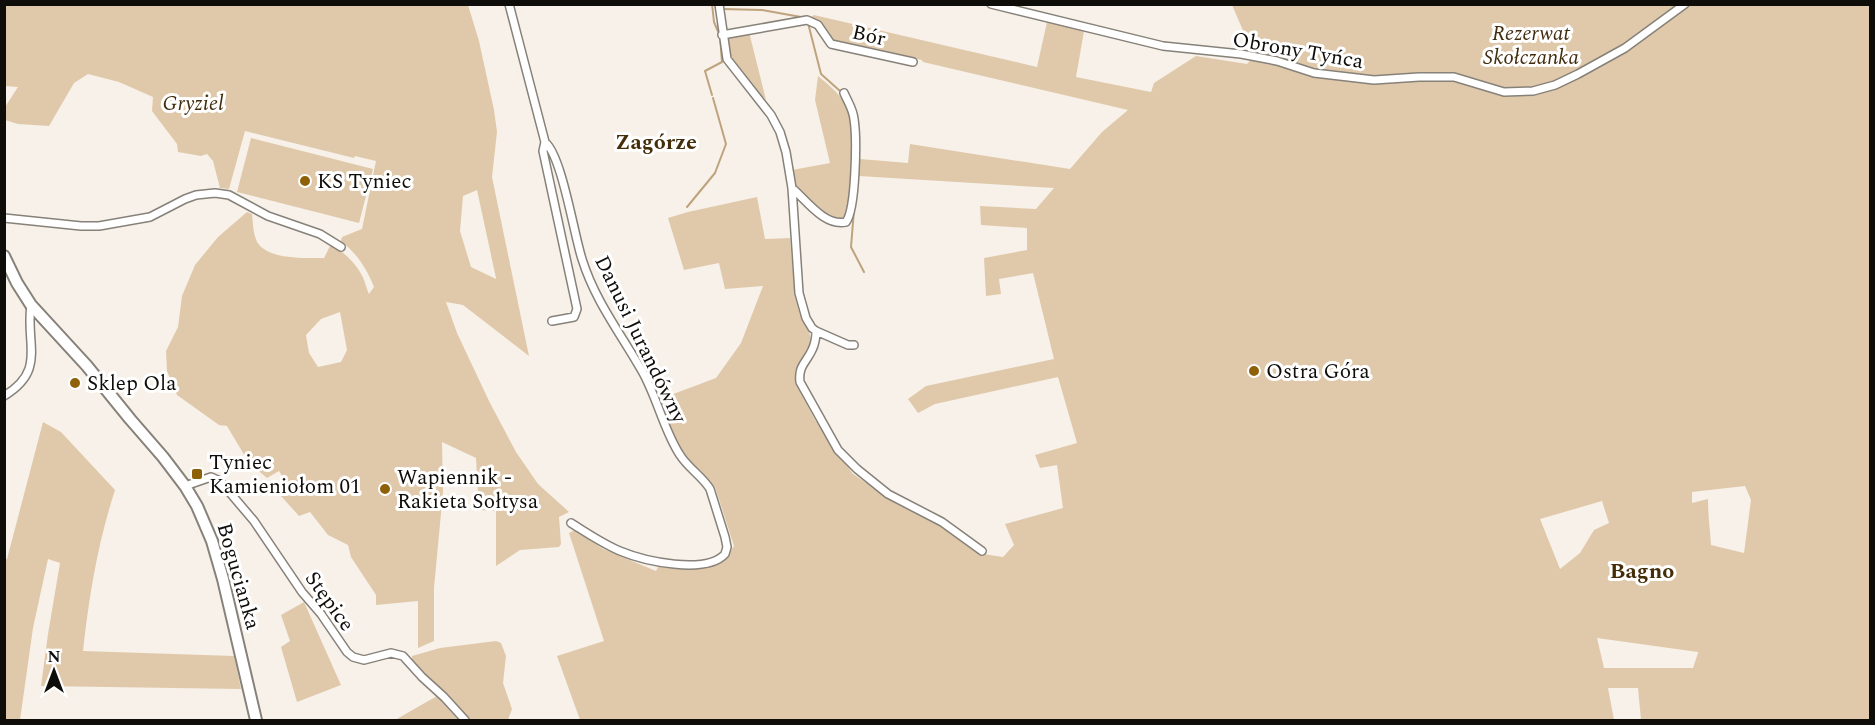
<svg xmlns="http://www.w3.org/2000/svg" width="1875" height="725" font-family="Spectral,serif">
<rect width="100%" height="100%" fill="#f7f1e9"/>
<path fill="#e0c9aa" fill-rule="evenodd" d="M4 5H468L479 41 494 110 497 132 492 177 529 356 463 305 446 302 457 333 489 401 516 452 538 484 569 512 559 517 561 544 559 547 520 550 496 566V511L479 510 476 458 442 442 443 492 434 588V641L418 648V601L376 605V595L351 557 348 545 328 535 310 512 299 516 281 496 290 489 279 471 267 478 249 463 227 426 219 425 177 395 167 371 166 351 178 327 182 296 195 265 218 237 247 212 252 214C253 223 253 233 257 242 268 260 305 258 324 258L331 244C345 253 358 265 364 280 366 285 367 290 369 294L374 287C366 267 357 254 341 241L342 237 362 229 376 161 355 156 354 158 245 131 229 189 220 188 213 161 207 154 201 156 178 152 177 144 152 111 153 97 119 82 88 74 74 83 49 126 18 124 5 120V107L18 87 5 86ZM477 190 496 278V279L471 267 460 231 463 196ZM340 312 347 350 341 362 318 367 309 353 306 335 321 319Z
M1232 5H1870V720H1641L1638 688H1608L1614 720H580L557 656 604 641 569 533 575 530 603 549 656 571 659 565 686 568 722 562 734 546 715 487 701 471 679 454 660 399 716 378 741 343 763 286 725 289 719 263 684 270 668 218 688 212 757 197 765 239 790 238 795 296 800 315 809 331 811 341 806 354 795 371V383L815 420 853 474 890 499 937 524 977 553 1003 557 1014 545 1005 524 1063 508 1057 465 1040 468 1035 455 1077 443 1058 377 935 404 918 413 908 399 926 386 1054 359 1033 273 999 279 1001 294 986 296 984 258 1027 250V228L981 225 980 206 1036 209 1054 188 859 176 860 159 908 163 910 144 1070 169 1102 132 1128 110 923 62 922 60 834 41 824 25 811 17 814 15 1037 67 1047 22 1084 31 1076 77 1151 92 1154 83 1196 56 1247 64 1254 56ZM1745 486 1751 500 1744 553 1711 545C1710 529 1708 515 1708 499L1692 503V492ZM1602 501 1609 523 1594 530 1580 553 1560 569 1540 519ZM1597 638 1698 652V653L1693 668H1604Z
M749 32 766 100C746 79 731 69 727 38L734 34Z
M818 76C829 85 840 94 847 107 857 126 853 198 845 219 826 224 809 199 797 188L793 181 792 170 830 163 815 100Z
M251 138 373 169 359 223 237 192Z
M43 422 61 432 115 490C98 542 89 596 83 651L234 656 241 689 41 686 48 634 60 563 48 559 33 628 20 720H5V559H7Z
M304 602 341 685 297 702 281 647 290 641 281 615Z
M496 641 501 643 506 656 503 683 512 709 508 720H467L412 662V656L440 648Z
M437 696 458 720H395Z"/>
<g fill="none" stroke-linecap="round" stroke-linejoin="round">
<path stroke="#bea37d" stroke-width="2" d="M722 9 762 10 801 17
M808 23 821 74 840 91
M712 95 705 71 722 62 720 36 714 22 712 4
M687 207 715 173 726 144 713 98
M854 210 851 247 864 272"/>
<defs>
<path id="street" d="M509 4 545 142C562 156 574 235 582 259 595 301 621 334 642 371 657 397 664 431 680 455 688 468 702 476 710 489L725 537 727 547 725 554C706 575 644 561 620 551 603 544 587 533 571 523
M719 4 727 59 771 115 780 132 786 152 792 188 799 293 806 318 812 328 816 331 848 345H854
M991 4 1163 46 1241 54 1277 61 1314 73 1374 80 1419 77H1454L1504 92 1533 91 1555 85 1578 74 1625 48 1685 4
M722 35 807 20 818 25 831 44 913 62
M545 142 543 151 577 309 574 317 552 321
M792 188C807 201 825 227 846 222 856 209 857 138 854 119 853 109 848 102 844 93
M4 218 81 226H99L150 217 185 199 196 195 215 193 229 195 268 216 320 234 341 247
M816 331C816 338 815 344 812 350 806 363 798 366 800 382L838 450 857 469 888 494 942 522 982 551
M4 396C47 370 25 344 31 305
M185 486 211 477 220 481 254 521 302 592 321 614 347 652 353 657 364 660 391 653 403 656 422 677 444 697 465 720"/>
<path id="secondary" d="M4 256 17 283 31 305 87 366 130 419 163 457 185 486 197 506 212 541 223 579 256 720"/>
</defs>
<use href="#street" stroke="#868179" stroke-width="10"/>
<use href="#secondary" stroke="#868179" stroke-width="14"/>
<use href="#street" stroke="#fff" stroke-width="7"/>
<use href="#secondary" stroke="#fff" stroke-width="10"/>
</g>
<g fill="#8e6108" stroke="#fff" stroke-width="2">
<circle cx="305" cy="181" r="6"/>
<circle cx="1254" cy="371" r="6"/>
<circle cx="75" cy="383" r="6"/>
<rect x="191" y="468" width="12" height="12" rx="3"/>
<circle cx="385" cy="489" r="6"/>
</g>
<g text-anchor="middle" stroke-width="6" stroke-linejoin="round" paint-order="stroke">
<g font-size="21" font-style="italic" fill="#412d0d" stroke="#fff">
<text x="1531" y="40">Rezerwat<tspan x="1531" dy="24">Skołczanka</tspan></text>
<text x="193" y="110">Gryziel</text>
</g>
<g font-size="21" fill="#0f0d0a" stroke="#fff">
<text transform="translate(869 35) rotate(13)" y="7">Bór</text>
<text transform="translate(1298 50) rotate(10)" y="7">Obrony Tyńca</text>
<text transform="translate(641 339) rotate(64)" y="7">Danusi Jurandówny</text>
<text transform="translate(239 576) rotate(74)" y="7">Bogucianka</text>
<text transform="translate(330 601) rotate(54)" y="7">Stępice</text>
</g>
<g font-size="21" fill="#0f0d0a" stroke="#fff" text-anchor="start">
<text x="317" y="188">KS Tyniec</text>
<text x="1266" y="378">Ostra Góra</text>
<text x="87" y="390">Sklep Ola</text>
<text x="209" y="469">Tyniec<tspan x="209" dy="24">Kamieniołom 01</tspan></text>
<text x="397" y="484">Wapiennik -<tspan x="397" dy="24">Rakieta Sołtysa</tspan></text>
</g>
<g font-size="22" font-weight="bold" fill="#442d08" stroke="#fff">
<text x="656" y="149">Zagórze</text>
<text x="1642" y="578">Bagno</text>
</g>
</g>
<rect width="1875" height="725" fill="none" stroke="#0f0d0a" stroke-width="12"/>
<g transform="translate(54 671)" stroke="#ffffff" stroke-width="4.5" paint-order="stroke">
<path d="M0-4.5L10 22L0 15L-10 22Z" fill="#0f0d0a"/>
<text y="-9" font-size="16" font-weight="bold" text-anchor="middle" fill="#0f0d0a">N</text>
</g>
</svg>
